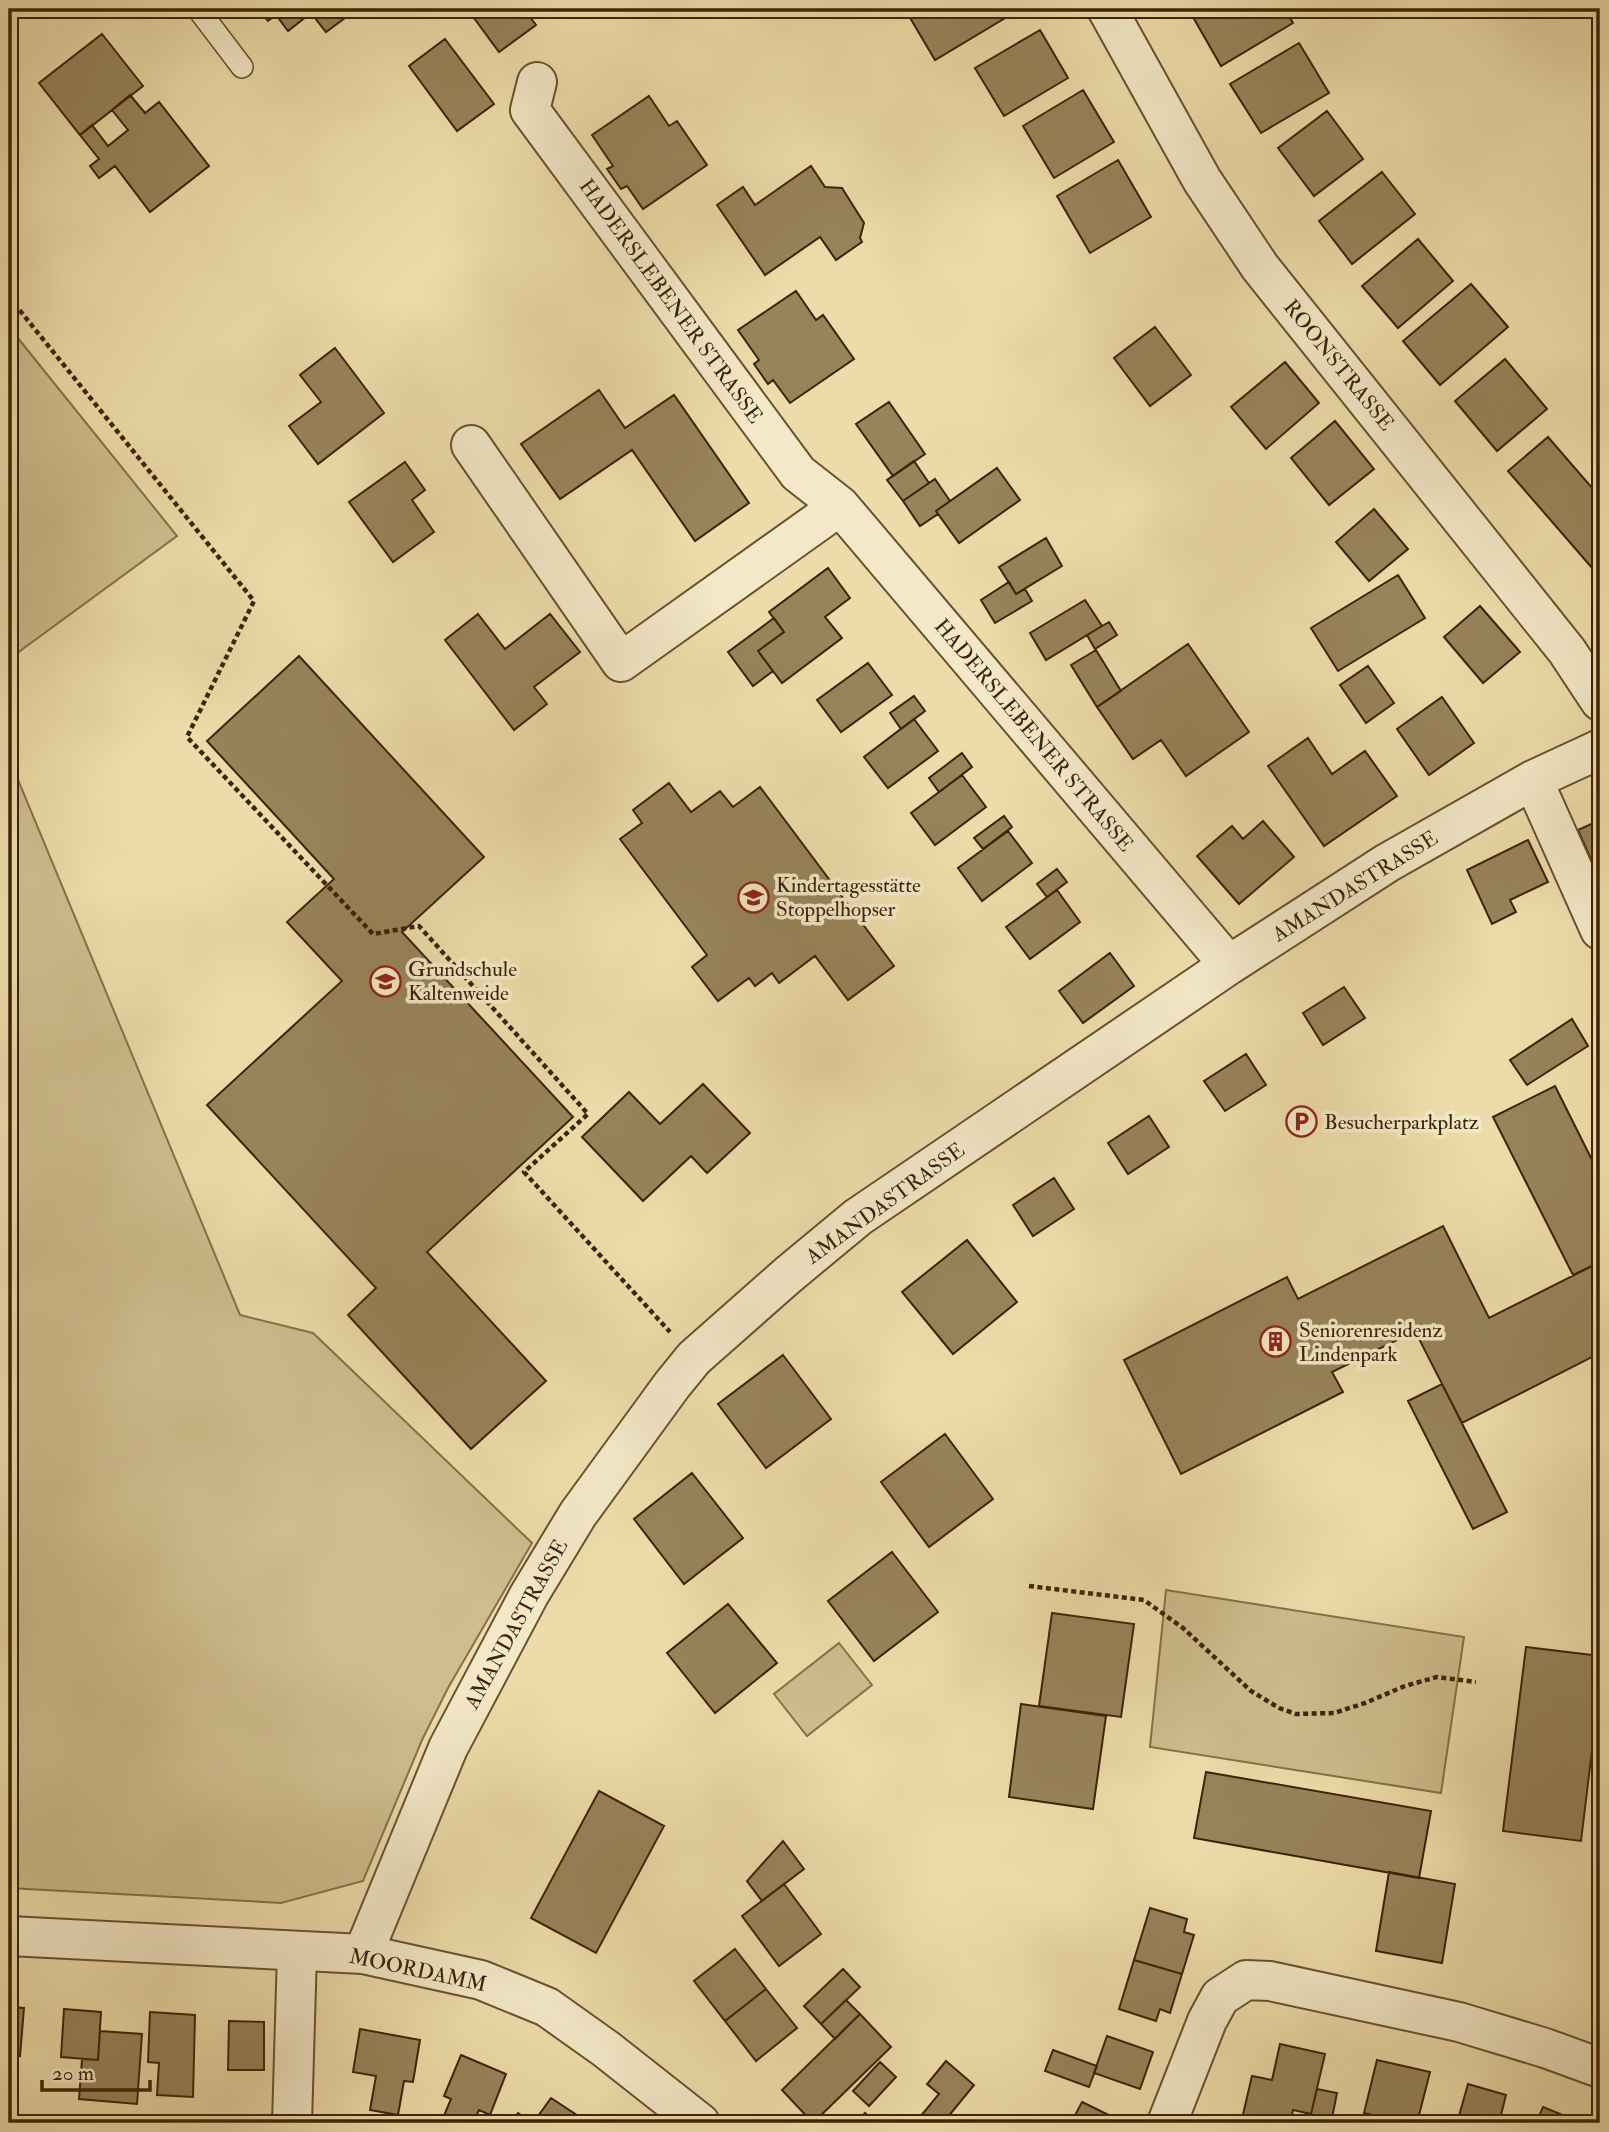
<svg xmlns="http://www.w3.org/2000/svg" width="1609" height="2132" font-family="'IM FELL Double Pica',serif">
<rect width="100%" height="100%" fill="#eddca9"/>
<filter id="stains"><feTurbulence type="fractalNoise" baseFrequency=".00286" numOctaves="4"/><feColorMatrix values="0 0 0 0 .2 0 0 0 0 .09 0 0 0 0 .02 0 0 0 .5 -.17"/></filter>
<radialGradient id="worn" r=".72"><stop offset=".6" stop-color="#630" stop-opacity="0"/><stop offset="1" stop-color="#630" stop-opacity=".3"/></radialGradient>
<path fill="#cfbd8d" stroke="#86704a" stroke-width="2" d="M9 327 177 536 9 659Z
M9 758 240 1315 313 1333 532 1543 448 1688 422 1740 363 1881 281 1903 9 1888Z
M1166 1590 1464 1637 1441 1793 1150 1747Z
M839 1643 872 1685 807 1736 774 1694Z"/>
<path fill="#98835b" stroke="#3c2306" stroke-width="2" d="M258 9H357L326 32 311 13 288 31 276 15 268 21Z
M487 9H524L536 25 499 52 474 18Z
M921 9H1007L1010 15 935 60 909 16Z
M1207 9H1285L1293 23 1221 66 1193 17Z
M1040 30 1068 78 1004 116 975 68Z
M102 34 143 86 80 135 39 83Z
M445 39 494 104 457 131 409 66Z
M1299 43 1329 93 1261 133 1230 84Z
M1083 90 1114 142 1054 178 1023 126Z
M130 95 145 113 159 102 209 166 150 212 115 166 99 178 90 166 99 159 80 135 92 125 108 146 128 130 112 110Z
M649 96 669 126 677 121 707 165 643 209 627 186 621 189 607 169 613 166 592 135Z
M1327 111 1363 159 1314 196 1278 148Z
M1118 160 1151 217 1090 253 1057 196Z
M811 166 825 187 842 188 864 223 860 238 862 242 836 260 820 237 765 275 717 205 743 187 755 205Z
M1382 172 1415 214 1352 264 1319 221Z
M1418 239 1453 281 1398 328 1362 286Z
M1471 284 1508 327 1440 385 1403 341Z
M796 291 816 320 823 315 854 359 790 403 773 380 768 384 754 364 759 360 738 330Z
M1155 327 1191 375 1150 406 1114 358Z
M335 348 384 413 318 464 289 426 321 402 300 375Z
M1505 359 1547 409 1497 451 1455 401Z
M1285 362 1319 403 1266 449 1231 407Z
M599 390 625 428 674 395 749 503 695 541 632 450 560 499 521 444Z
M889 402 925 454 893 476 856 424Z
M1335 421 1374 469 1329 505 1291 458Z
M1548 437 1600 497V563L1593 569 1508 471Z
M914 461 929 483 903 501 887 480Z
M405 462 425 490 412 500 434 532 393 562 349 502Z
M997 468 1020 500 959 543 936 511Z
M935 479 950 501 936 511 938 514 920 526 903 501Z
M1374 509 1408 549 1369 581 1336 542Z
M1046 538 1062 566 1016 594 999 567Z
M828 568 850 598 825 617 842 638 782 683 758 651 784 632 769 612Z
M1398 575 1425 618 1338 671 1311 628Z
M1009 582 1016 594 1025 589 1032 601 995 623 981 600Z
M1085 600 1102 626 1046 660 1030 633Z
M1480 606 1520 652 1483 683 1444 637Z
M478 614 505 649 550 614 580 652 534 687 547 704 514 730 445 640Z
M774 618 784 632 758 651 773 671 753 686 728 652Z
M1109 622 1117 635 1095 649 1087 635Z
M1188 644 1249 732 1186 776 1161 740 1133 759 1097 707Z
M1096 650 1121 691 1097 707 1071 665Z
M299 656 484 857 402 932 573 1117 427 1252 546 1381 471 1449 348 1315 376 1288 207 1105 342 981 287 922 334 879 207 741Z
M868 663 892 695 841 732 817 700Z
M1368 666 1394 703 1366 723 1340 685Z
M914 696 925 711 901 729 890 713Z
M1442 697 1474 743 1429 775 1397 729Z
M914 719 938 751 888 788 864 757Z
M1308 738 1332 774 1365 751 1397 796 1324 846 1268 766Z
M962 753 972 767 939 792 929 778Z
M962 775 986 807 935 845 911 813Z
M669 783 691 812 720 791 733 807 760 787 894 966 848 1000 815 956 779 983 772 973 755 986 749 978 718 1001 692 967 707 955 620 839 642 823 633 810Z
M1004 816 1012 827 983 849 974 838Z
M1600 820V880L1578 830Z
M1263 821 1294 857 1239 904 1197 856 1232 826 1243 839Z
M1008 831 1032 863 982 901 958 868Z
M1528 840 1548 882 1510 900 1516 912 1492 924 1467 870Z
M1057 869 1067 882 1047 897 1037 884Z
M1057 890 1080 922 1030 959 1006 927Z
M1110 953 1134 986 1083 1023 1059 991Z
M1344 987 1365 1018 1323 1045 1303 1013Z
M1572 1019 1588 1046 1527 1085 1510 1060Z
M1246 1054 1266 1085 1225 1111 1204 1081Z
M703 1084 750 1133 707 1173 691 1156 643 1201 582 1137 629 1092 660 1124Z
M1555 1086 1600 1176V1262L1573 1275 1493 1117Z
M1149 1116 1169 1147 1128 1174 1108 1143Z
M1054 1178 1074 1209 1033 1236 1013 1205Z
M1443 1226 1489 1318 1600 1262V1353L1462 1423 1415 1331 1332 1372 1343 1392 1181 1474 1124 1360 1287 1277 1298 1299Z
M967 1240 1017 1302 953 1354 902 1292Z
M783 1355 831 1419 766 1468 718 1404Z
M1442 1384 1507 1512 1473 1529 1408 1401Z
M945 1434 993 1499 929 1547 881 1482Z
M692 1473 743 1538 684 1584 634 1519Z
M892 1552 938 1612 874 1661 828 1601Z
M728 1604 777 1663 715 1713 667 1653Z
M1052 1613 1134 1624 1121 1717 1039 1706Z
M1526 1647 1600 1656V1684L1581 1841 1503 1831Z
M1021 1704 1106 1716 1093 1809 1009 1797Z
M1206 1772 1431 1811 1419 1878 1194 1838Z
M599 1791 664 1826 596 1953 531 1918Z
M783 1841 804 1869 762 1901 747 1881Z
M1389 1872 1455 1884 1442 1963 1376 1951Z
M784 1884 821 1934 779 1966 742 1916Z
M1150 1908 1187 1919 1184 1932 1194 1935 1182 1974 1134 1960Z
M735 1949 766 1989 725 2021 694 1981Z
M1134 1960 1182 1974 1170 2013 1160 2009 1156 2021 1119 2009Z
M843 1969 860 1987 821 2024 804 2006Z
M766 1989 797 2028 756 2061 725 2021Z
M846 2000 860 2014 835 2039 821 2024Z
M9 2007 24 2008 20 2056 9 2054Z
M64 2009 101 2012 98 2060 61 2057Z
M150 2012 195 2015 193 2097 157 2095 159 2063 148 2062Z
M860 2014 891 2047 813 2123 782 2090Z
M229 2021 264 2022V2070H228Z
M360 2029 420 2040 413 2082 404 2081 398 2115 370 2110 376 2076 353 2072Z
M100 2031 142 2034 137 2104 79 2099 82 2059 98 2060Z
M1107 2036 1153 2052 1140 2089 1094 2073Z
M1280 2044 1325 2054 1311 2114 1293 2110 1290 2123H1241L1252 2076 1272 2080Z
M1053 2050 1097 2066 1089 2087 1045 2071Z
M461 2055 506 2074 490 2115 479 2110 473 2123H441L451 2099 444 2096Z
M1377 2060 1430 2072 1417 2123H1405L1364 2113Z
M946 2061 974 2085 943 2123H915L939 2094 927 2084Z
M880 2062 896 2077 869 2106 853 2091Z
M1468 2084 1506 2095 1499 2123H1457Z
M1317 2089 1337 2093 1331 2123H1303L1306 2113 1311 2114Z
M551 2098 589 2123H533Z
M1082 2102 1125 2123H1071Z
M1543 2107 1582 2123H1536Z
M518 2113 533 2123H511Z
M865 2113 876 2123H856Z"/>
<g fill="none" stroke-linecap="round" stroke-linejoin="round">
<defs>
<path id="lane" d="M198 9 242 67"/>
<path id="street" d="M1107 9 1202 180 1260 267 1567 651 1600 701
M537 82 530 110 798 473 840 506 1229 965
M471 445 621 662 840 506
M1533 780 1600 930
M9 1936 363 1954 481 1980 547 2007 606 2049 700 2123
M363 1954 448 1748 529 1595 578 1514 672 1385 694 1358 788 1275 858 1217 1229 965 1387 863 1533 780 1600 749
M292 2123 297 1952
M1167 2123 1207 2021 1220 1997 1246 1980 1270 1981 1459 2022 1545 2048 1600 2068"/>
</defs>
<use href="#lane" stroke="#68512f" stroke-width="24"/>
<use href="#street" stroke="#68512f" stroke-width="42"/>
<path stroke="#3c2306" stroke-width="4.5" stroke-dasharray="5 3.5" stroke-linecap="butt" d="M9 297 254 601 187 737 373 934 419 926 588 1114 524 1172 670 1332
M1029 1586 1144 1600 1183 1628 1251 1691 1279 1708 1296 1714 1334 1713 1365 1703 1405 1686 1437 1677 1476 1682"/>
<use href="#lane" stroke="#f3e8c7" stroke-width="21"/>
<use href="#street" stroke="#f3e8c7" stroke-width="38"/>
</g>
<defs>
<symbol id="school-ring" viewBox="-11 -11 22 22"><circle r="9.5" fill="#f3e8c7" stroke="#8f2418" stroke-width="1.5"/><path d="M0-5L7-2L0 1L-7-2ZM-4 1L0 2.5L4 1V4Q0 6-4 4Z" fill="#8f2418"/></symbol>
<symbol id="parking-ring" viewBox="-11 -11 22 22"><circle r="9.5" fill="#f3e8c7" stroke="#8f2418" stroke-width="1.5"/><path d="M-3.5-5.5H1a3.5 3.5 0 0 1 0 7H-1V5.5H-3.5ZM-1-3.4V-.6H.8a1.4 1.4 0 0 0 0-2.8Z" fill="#8f2418"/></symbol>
<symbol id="building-ring" viewBox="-11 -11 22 22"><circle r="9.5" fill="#f3e8c7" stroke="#8f2418" stroke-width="1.5"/><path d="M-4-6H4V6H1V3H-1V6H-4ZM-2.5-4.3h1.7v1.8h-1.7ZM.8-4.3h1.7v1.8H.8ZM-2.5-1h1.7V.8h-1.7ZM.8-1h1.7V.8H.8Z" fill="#8f2418"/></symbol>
</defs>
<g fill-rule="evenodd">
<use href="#school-ring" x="736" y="880" width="35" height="35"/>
<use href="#school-ring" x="368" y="964" width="35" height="35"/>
<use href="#parking-ring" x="1284" y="1104" width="35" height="35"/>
<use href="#building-ring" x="1258" y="1324" width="35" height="35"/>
</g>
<g text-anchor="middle" stroke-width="7" stroke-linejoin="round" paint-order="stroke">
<g font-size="21" fill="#3c2306" stroke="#f3e8c7">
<text transform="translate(671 301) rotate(54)" y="7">HADERSLEBENER STRASSE</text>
<text transform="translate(1339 365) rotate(51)" y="7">ROONSTRASSE</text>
<text transform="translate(1034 735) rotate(50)" y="7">HADERSLEBENER STRASSE</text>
<text transform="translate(1355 886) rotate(-32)" y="7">AMANDASTRASSE</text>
<text transform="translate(885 1203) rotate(-36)" y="7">AMANDASTRASSE</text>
<text transform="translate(516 1624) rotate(-61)" y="7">AMANDASTRASSE</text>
<text transform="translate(418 1970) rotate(12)" y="7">MOORDAMM</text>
</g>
<g font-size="21" fill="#3c2306" stroke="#f3e8c7" text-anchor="start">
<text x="776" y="892">Kindertagesstätte<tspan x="776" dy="24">Stoppelhopser</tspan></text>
<text x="408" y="976">Grundschule<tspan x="408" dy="24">Kaltenweide</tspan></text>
<text x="1324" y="1129">Besucherparkplatz</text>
<text x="1299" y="1337">Seniorenresidenz<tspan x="1299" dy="24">Lindenpark</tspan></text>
</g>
</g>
<rect width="1609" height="2132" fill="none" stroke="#eddca9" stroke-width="35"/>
<rect x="10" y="10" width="1588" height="2111" fill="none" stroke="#3c2306" stroke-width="3.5"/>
<rect x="18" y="18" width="1574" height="2097" fill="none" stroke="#3c2306" stroke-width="2"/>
<path d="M42 2080v10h108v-10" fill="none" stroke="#3c2306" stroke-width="3.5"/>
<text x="52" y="2080" font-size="21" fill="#3c2306" stroke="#f3e8c7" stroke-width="5" paint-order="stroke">20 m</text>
<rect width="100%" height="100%" filter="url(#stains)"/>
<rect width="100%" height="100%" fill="url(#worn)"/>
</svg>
